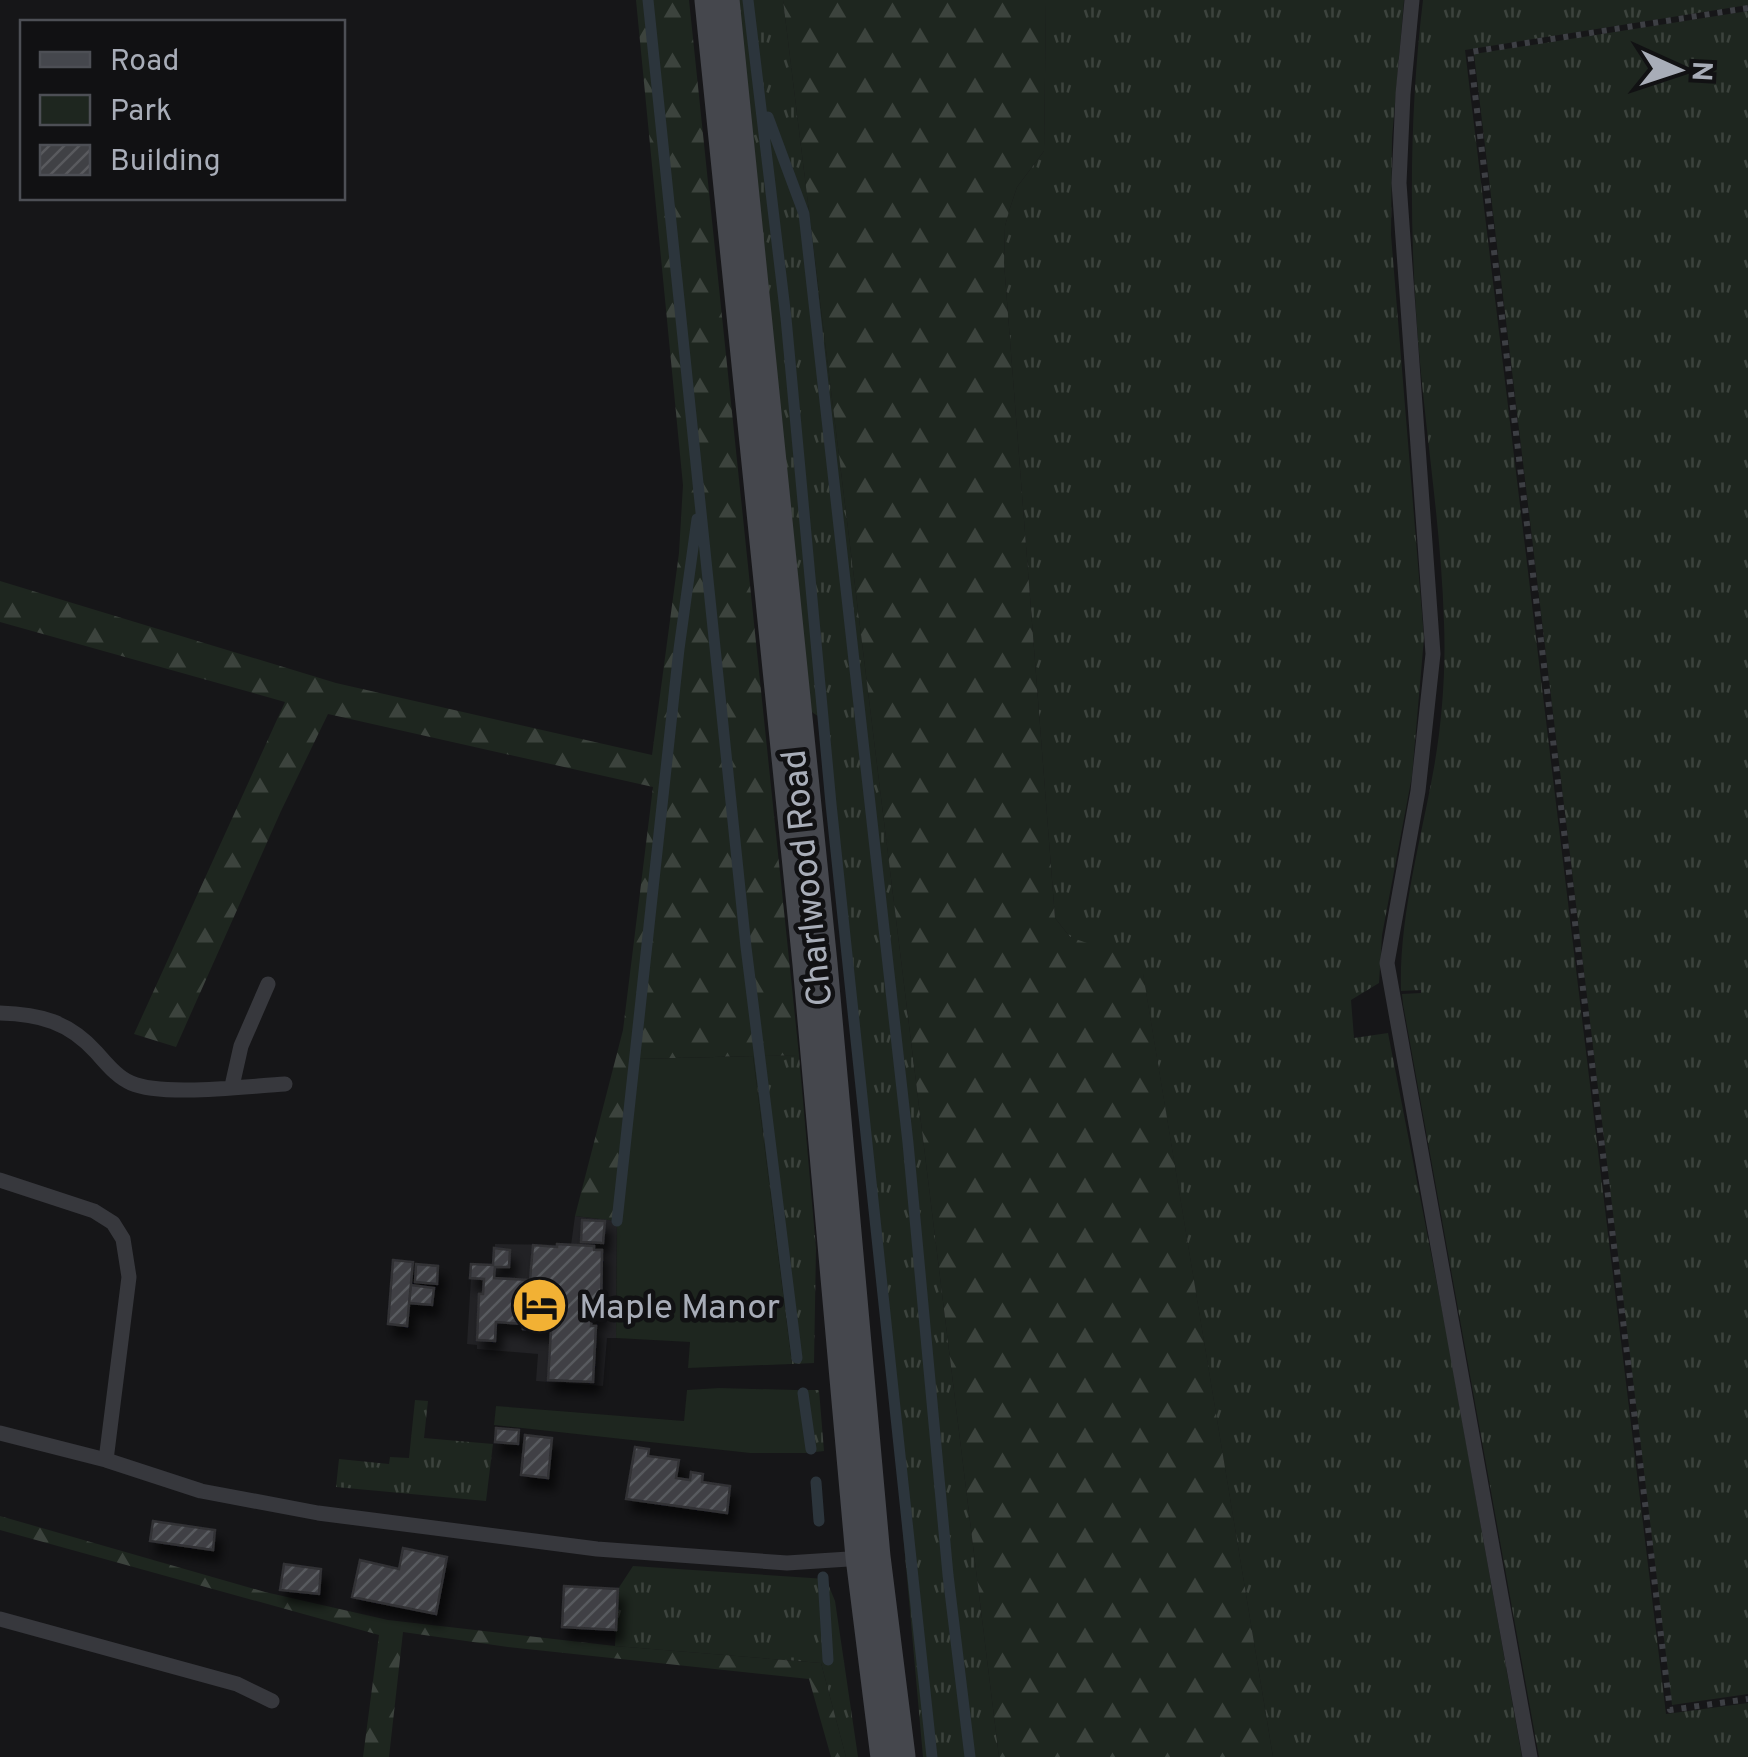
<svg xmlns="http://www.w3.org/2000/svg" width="1748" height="1757" font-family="Overpass,sans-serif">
<defs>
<pattern id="grass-tufts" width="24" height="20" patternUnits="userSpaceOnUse" patternTransform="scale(2.5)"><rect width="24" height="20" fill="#1e261f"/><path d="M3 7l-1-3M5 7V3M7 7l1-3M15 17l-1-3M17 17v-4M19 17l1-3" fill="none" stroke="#3c433d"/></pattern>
<pattern id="forest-firs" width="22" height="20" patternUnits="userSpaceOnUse" patternTransform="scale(2.5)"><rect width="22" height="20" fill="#1e261f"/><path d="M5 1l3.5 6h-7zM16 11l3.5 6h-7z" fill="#3c433d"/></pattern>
<pattern id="building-hatch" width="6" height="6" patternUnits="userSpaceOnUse" patternTransform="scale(2.5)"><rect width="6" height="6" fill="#404145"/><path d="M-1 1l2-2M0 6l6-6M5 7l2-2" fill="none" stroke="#595a5e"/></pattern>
<filter id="shadow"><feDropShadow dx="6" dy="11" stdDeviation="5" flood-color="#0009"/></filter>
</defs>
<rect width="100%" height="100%" fill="#161618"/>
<path fill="#222225" d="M575 1216 617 1221 616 1338H607L603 1386 536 1381 538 1354 477 1349V1345L467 1344 471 1278 493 1265 495 1244 571 1245Z"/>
<path fill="url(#grass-tufts)" d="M730 0H783L999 1757H923L886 1342 824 720 807 709Z
M1046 0H1404L1392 138 1391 235 1424 638 1412 776 1382 935 1379 983 1351 1000 1354 1038 1388 1033 1446 1330 1522 1757H1273L1143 974 1070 937 1055 918 1004 263 1005 226 1010 208 1017 187 1044 151Z
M1423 0H1748V5L1465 50 1666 1714 1748 1703V1757H1539L1403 1004 1402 994 1421 993V990L1401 991C1399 918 1420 844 1433 773 1442 725 1446 671 1444 622 1441 523 1424 425 1417 326 1409 218 1410 108 1423 0Z
M1748 11V1694L1672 1705 1474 54Z
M799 1055 816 1248 814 1363 792 1364 753 1056Z
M798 1390H819L824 1451 807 1453Z
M415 1400 428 1401 424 1438 493 1444 486 1501 336 1487 339 1459 389 1464 390 1457 409 1458Z
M633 1566 826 1579 835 1601 858 1757H846L821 1663 615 1646 618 1589Z"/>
<path fill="url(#forest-firs)" d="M636 0H689L799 1055 636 1059 617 1221 575 1216 623 1030 653 787 328 714 281 811 176 1047 134 1034 285 702 0 622V581L336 683 652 755 679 553 683 485Z
M783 0H1046L1044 151 1017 187 1010 208 1005 226 1004 263 1055 918 1070 937 1126 957 1143 973 1273 1757H999Z
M0 1516 265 1592 388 1620 615 1646 821 1663 846 1757H831L809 1679 508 1647 403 1632 389 1757H363L379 1635 0 1530Z"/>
<path fill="#1e261f" d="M753 1056 792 1364 688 1368 690 1342 616 1338 617 1221 636 1059Z
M719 1388 798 1390 807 1453H750L494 1425 496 1406 684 1421 687 1390Z"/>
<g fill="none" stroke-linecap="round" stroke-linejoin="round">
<path stroke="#2c353c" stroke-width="11" d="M648 0 746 947 797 1358
M748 0 786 318 831 804 932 1757
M768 117 804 214 908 1143 948 1575 970 1757
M617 1221 679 649 697 519
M803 1393 811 1449
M816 1482 819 1521
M823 1577 828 1660"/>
</g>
<path fill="url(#building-hatch)" stroke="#303034" stroke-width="2.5" filter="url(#shadow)" d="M582 1220 605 1221 603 1243 581 1242Z
M557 1244 594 1246V1250H602L601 1318 592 1317 591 1326H596L593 1382 548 1380 551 1330 523 1329V1324L496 1322 495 1341 477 1340 479 1294H483L484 1279 470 1278 471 1264 493 1265 494 1248 510 1250 509 1267H495L494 1278 530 1280 533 1245 557 1247Z
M393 1260 413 1262 407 1326 388 1324Z
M416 1264 438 1266 437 1284 415 1282Z
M411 1285 434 1288 432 1305 409 1303Z
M496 1428 519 1430 518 1444 495 1442Z
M525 1435 552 1438 548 1478 521 1475Z
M635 1447 649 1449 648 1456 679 1460 676 1478 690 1480 691 1472 703 1474 702 1482 730 1486 727 1513 626 1499Z
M153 1521 215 1530 213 1550 150 1541Z
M403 1548 447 1557 436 1614 352 1597 360 1560 399 1569Z
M284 1564 321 1569 319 1594 280 1590Z
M564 1586 618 1589 616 1630 562 1627Z"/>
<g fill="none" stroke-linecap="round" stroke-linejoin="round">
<path stroke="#3d3f44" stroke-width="6" stroke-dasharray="5 8" stroke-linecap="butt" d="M1748 8 1470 52 1670 1710 1748 1699"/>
<path stroke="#37383d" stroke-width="15" d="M1412 0 1403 94 1399 183 1433 654 1418 791 1387 963 1530 1757
M0 1013C40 1014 69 1022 96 1052 107 1064 117 1077 131 1083 163 1097 248 1086 285 1084
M232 1086 241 1046 268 984
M0 1180 94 1211 113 1223 123 1239 129 1277 106 1460
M0 1433 106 1460 201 1491 318 1513 597 1549 787 1563 864 1558
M0 1619 237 1684 272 1701"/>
<path stroke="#45474d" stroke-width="45" d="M717 0 815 964 868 1557 893 1757"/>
</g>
<defs>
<symbol id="hotel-disc" viewBox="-11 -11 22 22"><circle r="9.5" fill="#f2b134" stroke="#111113"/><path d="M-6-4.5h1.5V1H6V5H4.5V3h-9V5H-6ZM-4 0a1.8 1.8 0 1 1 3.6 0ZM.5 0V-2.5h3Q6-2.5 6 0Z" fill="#111"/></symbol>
</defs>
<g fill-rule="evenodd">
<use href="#hotel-disc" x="508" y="1274" width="63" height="63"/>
</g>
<g text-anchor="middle" stroke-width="9" stroke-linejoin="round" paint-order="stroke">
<g font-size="35" fill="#a8adb8" stroke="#111113">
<text transform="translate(806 878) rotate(-96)" y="12">Charlwood Road</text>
</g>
<g font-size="35" fill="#a8adb8" stroke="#111113" text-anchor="start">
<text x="579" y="1318">Maple Manor</text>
</g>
</g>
<rect x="20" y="20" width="325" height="180" fill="#111113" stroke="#4d4f55" stroke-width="2.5"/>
<rect x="40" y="52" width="50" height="15" fill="#45474d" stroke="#4d4f55" stroke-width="2.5"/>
<text x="110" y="70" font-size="30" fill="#a8adb8">Road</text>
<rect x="40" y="95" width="50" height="30" fill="#1e261f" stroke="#4d4f55" stroke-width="2.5"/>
<text x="110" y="120" font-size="30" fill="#a8adb8">Park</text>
<rect x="40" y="145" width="50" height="30" fill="url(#building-hatch)" stroke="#4d4f55" stroke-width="2.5"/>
<text x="110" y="170" font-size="30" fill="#a8adb8">Building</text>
<g transform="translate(1678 70) rotate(93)" stroke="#111113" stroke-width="8" paint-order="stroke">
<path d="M0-8L18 38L0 25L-18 38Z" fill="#a8adb8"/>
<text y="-15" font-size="28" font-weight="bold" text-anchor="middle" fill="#a8adb8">N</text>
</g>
</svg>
